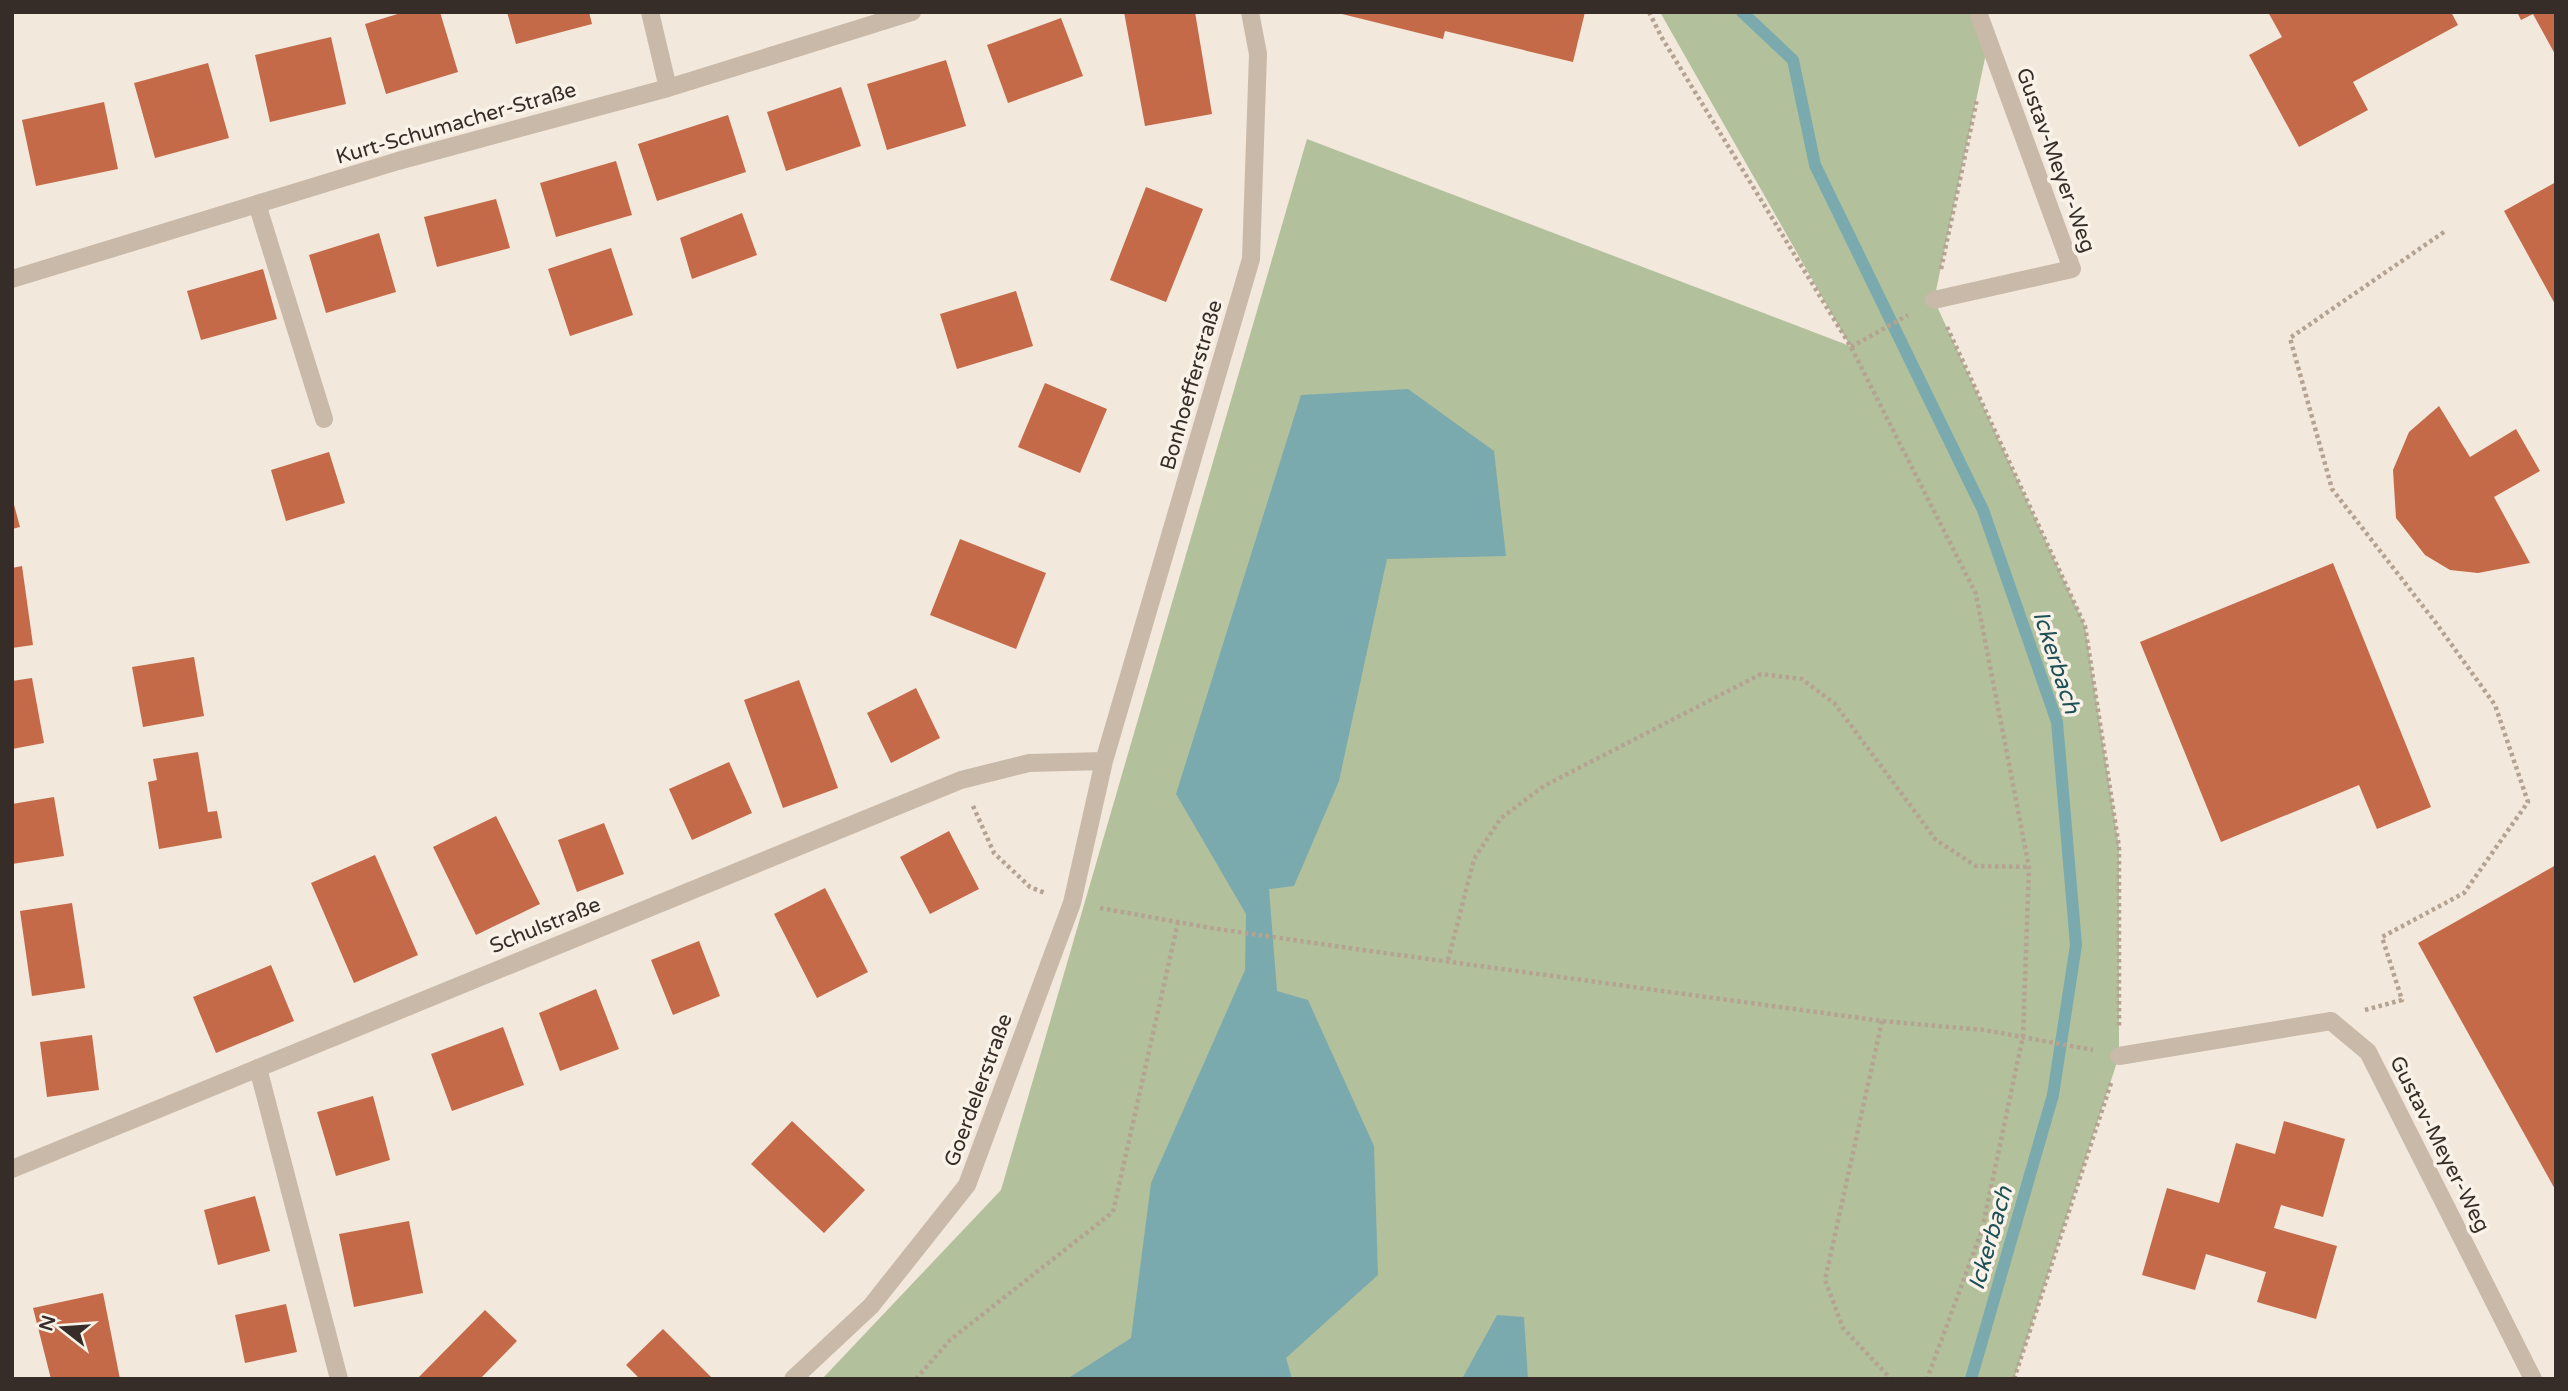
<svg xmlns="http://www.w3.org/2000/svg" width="2568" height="1391" font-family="'Varela Round',sans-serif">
<rect width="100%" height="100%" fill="#f2e8dc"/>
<path fill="#b3c09c" d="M1660 12H1978L1988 44 1934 300 2085 626 2119 847V1056L2014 1379H822L1001 1190 1307 139 1850 346Z"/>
<path fill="#7baaae" d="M1408 389 1494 451 1506 556 1387 559 1339 781 1294 886 1269 889 1277 991 1308 1000 1374 1146 1378 1275 1286 1358 1292 1379H1067L1131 1338 1151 1183 1245 970 1246 914 1176 794 1301 395Z
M1497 1315 1524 1317 1528 1379H1462Z"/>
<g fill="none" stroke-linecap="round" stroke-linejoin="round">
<path stroke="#7baaae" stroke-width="12" d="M1742 12 1793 60 1815 165 1983 510 2057 722 2076 945 2053 1095 1971 1379"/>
</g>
<path fill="#c46a48" d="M404 12H440L458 72 386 94 365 24Z
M507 12H589L592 24 516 44Z
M1124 12H1195L1212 114 1145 126Z
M1334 12H1585L1573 62 1445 31 1443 39Z
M2268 12H2451L2458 25 2353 82 2368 110 2299 147 2249 55 2282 37Z
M2517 12H2556V56L2533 14 2521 20Z
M1061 18 1083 76 1008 103 987 45Z
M331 37 346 104 270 122 255 55Z
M946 60 966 126 887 150 867 84Z
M208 63 229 138 155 158 134 83Z
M841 87 861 146 786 171 767 112Z
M104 102 118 169 36 186 22 120Z
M728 115 746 172 657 201 638 144Z
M616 161 632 215 556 237 540 183Z
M2556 182V306L2504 211Z
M1146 187 1203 209 1166 302 1110 280Z
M496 199 510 248 437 267 424 217Z
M742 213 757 255 692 279 680 238Z
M379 233 396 292 326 313 309 255Z
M611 248 633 315 570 336 548 269Z
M263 269 277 319 201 340 187 291Z
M1016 291 1033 346 957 369 940 314Z
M1045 383 1107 409 1080 473 1018 447Z
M2439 406 2470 457 2516 429 2540 471 2494 497 2530 563 2478 573 2450 570 2425 555 2396 518 2393 470 2409 432Z
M329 452 345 503 286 521 271 470Z
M12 497 20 527 12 529Z
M960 539 1046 573 1016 649 930 615Z
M2333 563 2431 807 2377 829 2359 785 2221 842 2140 642Z
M22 566 33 645 12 648V568Z
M194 657 204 716 143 727 132 667Z
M32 678 44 743 12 749V681Z
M799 680 838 788 783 808 744 700Z
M916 688 940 738 891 763 867 713Z
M198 752 208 812 217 811 222 838 159 849 148 782 157 780 153 759Z
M729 762 752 813 692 840 669 789Z
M54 797 64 856 12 864V804Z
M496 816 540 904 476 935 433 847Z
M604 823 624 874 577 892 558 840Z
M949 831 979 889 930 914 900 857Z
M375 855 418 955 354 983 311 883Z
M2556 865V1191L2418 943Z
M825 888 868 972 817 998 774 914Z
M72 903 85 988 32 996 20 911Z
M699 941 720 996 673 1015 651 960Z
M271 965 294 1021 216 1053 193 997Z
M596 989 619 1049 560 1071 539 1013Z
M503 1027 524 1085 452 1111 431 1054Z
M92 1035 99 1090 47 1097 40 1042Z
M373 1096 390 1160 336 1176 317 1112Z
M792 1121 865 1190 824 1233 751 1164Z
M2284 1121 2345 1139 2323 1217 2281 1205 2274 1228 2337 1246 2316 1319 2257 1302 2266 1272 2206 1254 2195 1290 2142 1275 2167 1188 2219 1203 2236 1143 2275 1154Z
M255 1196 270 1251 218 1265 204 1210Z
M409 1221 423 1293 354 1307 339 1234Z
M103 1293 120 1379H51L33 1308Z
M286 1304 297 1352 245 1363 235 1315Z
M485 1310 517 1341 480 1379H417Z
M663 1329 713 1379H640L626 1365Z"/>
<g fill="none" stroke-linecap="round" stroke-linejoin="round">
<path stroke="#b5a392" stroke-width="4.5" stroke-dasharray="3.5 3.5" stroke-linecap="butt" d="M1649 12 1662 38 1851 347 1976 594 2029 867 2023 1036 1982 1230 1927 1379
M1941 269 1977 99
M1947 327 2085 626 2119 847V1027
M1851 347 1908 315
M973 806 994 853 1030 887 1045 893
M1100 908 1211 928 1363 950 1882 1021 1984 1030 2093 1050
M1448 960 1474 859 1501 818 1544 786 1761 674 1802 679 1835 704 1936 840 1976 866 2029 867
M2365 1010 2402 1000 2382 937 2464 893 2528 802 2495 705 2436 623 2332 489 2290 338 2444 232
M1882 1021 1825 1280 1843 1328 1891 1379
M916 1379 950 1340 1113 1212 1178 922
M2014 1379 2111 1083"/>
<path stroke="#c9b9a8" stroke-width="18" d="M257 204 324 419
M258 1068 339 1379"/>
<path stroke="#c9b9a8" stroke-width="18" d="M650 12 668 88
M12 279 398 161 668 88 912 12
M1934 300 2072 269 1978 12
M2119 1056 2331 1021 2368 1052 2533 1379
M12 1169 961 780 1029 763 1104 761
M793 1379 871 1306 967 1185 1072 903 1104 761 1251 259 1258 54 1250 12"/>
</g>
<g text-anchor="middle" stroke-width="7" stroke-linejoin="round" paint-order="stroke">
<g font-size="21" fill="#362d28" stroke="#f9f2e8">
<text transform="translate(456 123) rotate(-16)" y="7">Kurt-Schumacher-Straße</text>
<text transform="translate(2056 160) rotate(70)" y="7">Gustav-Meyer-Weg</text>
<text transform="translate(1191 385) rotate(-74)" y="7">Bonhoefferstraße</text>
<text transform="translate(545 925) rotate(-22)" y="7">Schulstraße</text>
<text transform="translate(978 1090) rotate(-70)" y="7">Goerdelerstraße</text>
<text transform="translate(2440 1144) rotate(63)" y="7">Gustav-Meyer-Weg</text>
</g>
<g font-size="23" font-style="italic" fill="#1e5157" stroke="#f9f2e8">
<text transform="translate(2057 662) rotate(72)" y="8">Ickerbach</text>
<text transform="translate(1990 1238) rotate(-74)" y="8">Ickerbach</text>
</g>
</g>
<rect width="2568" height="1391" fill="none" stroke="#362d28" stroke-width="28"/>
<g transform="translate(63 1328) rotate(287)" stroke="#f9f2e8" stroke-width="5" paint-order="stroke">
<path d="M0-5L12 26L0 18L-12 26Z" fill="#362d28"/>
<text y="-10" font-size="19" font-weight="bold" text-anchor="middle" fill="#362d28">N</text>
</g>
</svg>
